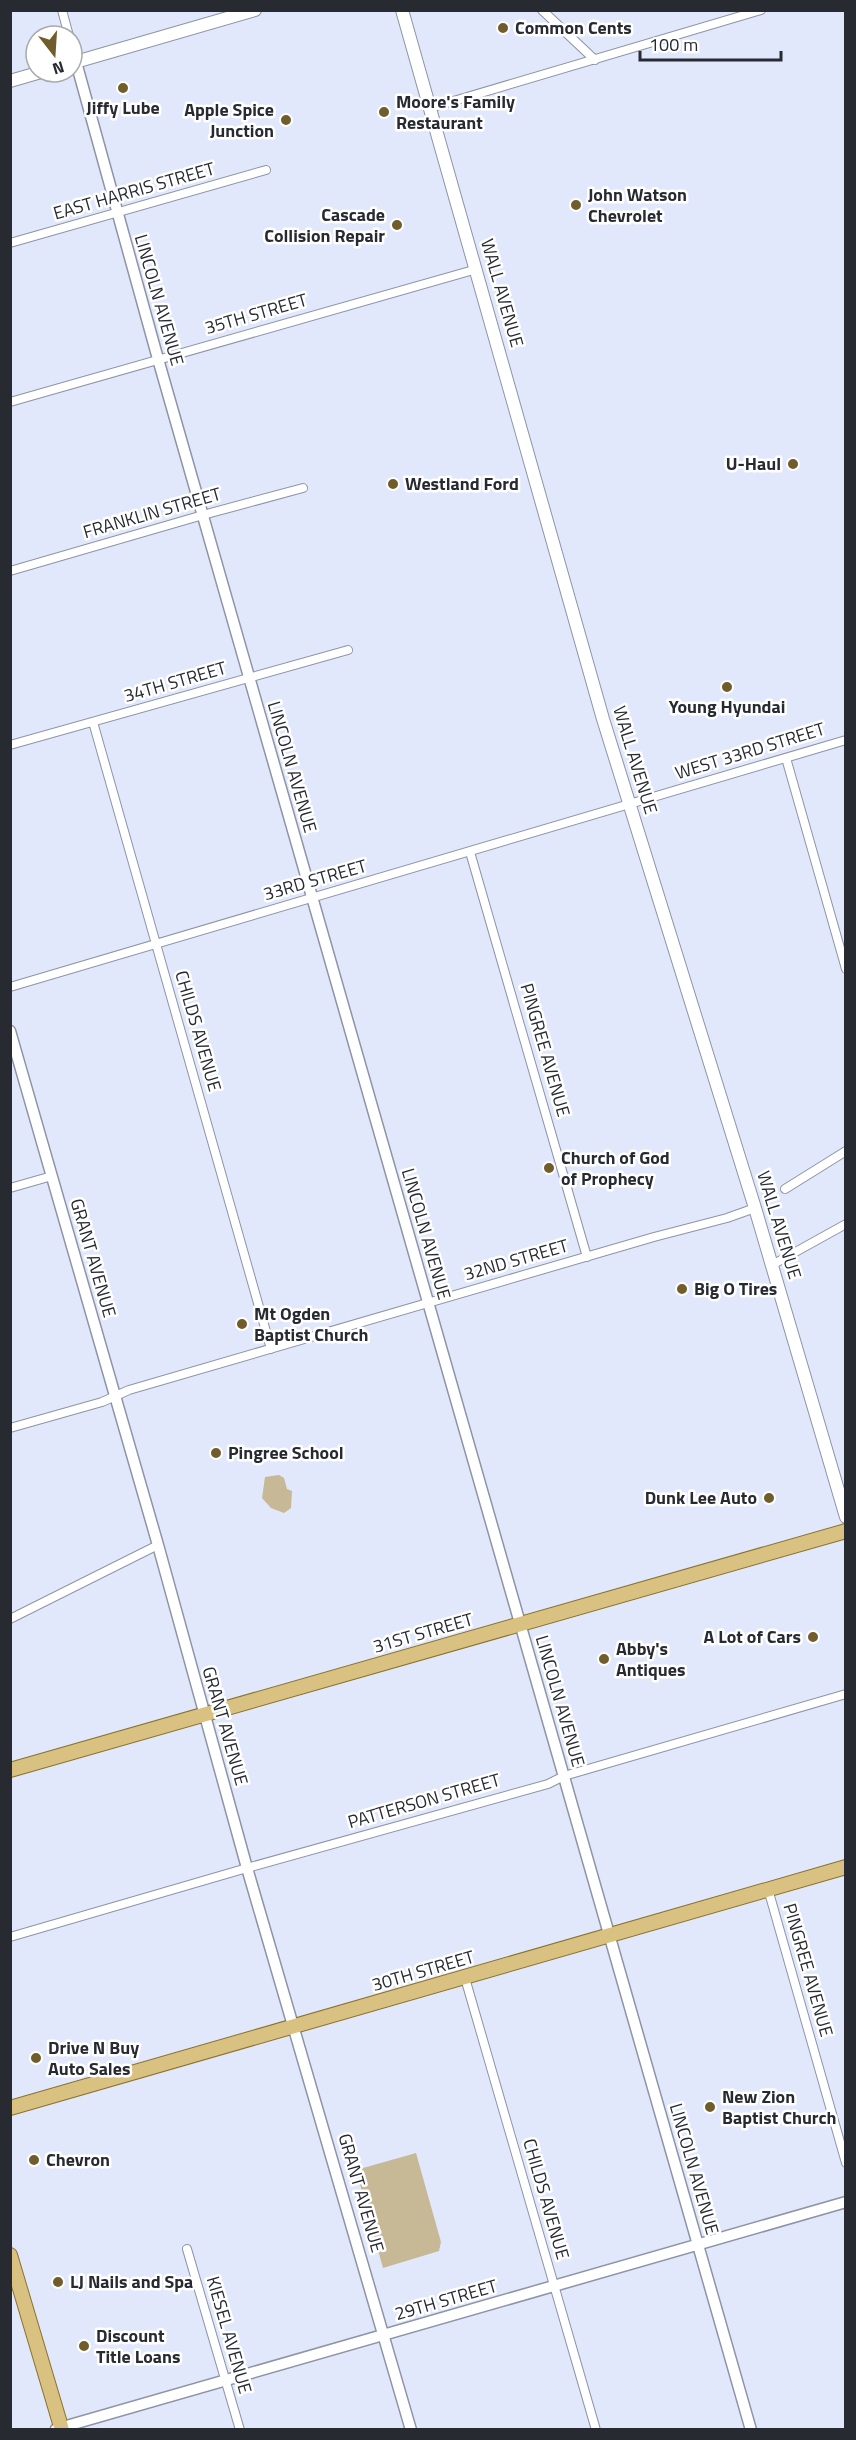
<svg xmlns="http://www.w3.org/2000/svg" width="856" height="2440" font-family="'Titillium Web',sans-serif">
<rect width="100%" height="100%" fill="#e1e8fc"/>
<path fill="#c7b896" d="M279 1475 284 1478 287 1489 292 1491 291 1508 284 1513 271 1508 262 1498 265 1477Z
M416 2153 441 2242 439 2251 383 2268 356 2170Z"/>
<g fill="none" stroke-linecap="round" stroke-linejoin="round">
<defs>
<path id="minor" d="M62 10 69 36
M542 10 595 60
M72 47 76 62
M430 108 761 10
M10 243 266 170
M10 402 477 269
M10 571 203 515 303 488
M93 722 271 1349
M10 745 348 650
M786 758 846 969
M470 852 587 1257
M10 987 846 740
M10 1188 52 1176
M785 1189 846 1151
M772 1265 846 1224
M10 1428 102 1402 129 1390 654 1237 727 1218 755 1208
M10 1619 158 1545
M768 1889 846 2163
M10 1937 247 1868 548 1784 564 1776 846 1694
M465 1978 596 2430
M187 2249 240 2430"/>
<path id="tertiary" d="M76 62 158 359 751 2430
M10 1031 158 1545 247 1868 411 2430
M56 2429 846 2202"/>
<path id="secondary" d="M402 10 603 719 755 1208 846 1517
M72 63 255 10
M10 81 41 72"/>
<path id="primary" d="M10 1770 846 1531
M10 2108 846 1867
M10 2255 62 2430"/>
</defs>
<use href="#minor" stroke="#8e94a6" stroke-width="10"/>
<use href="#tertiary" stroke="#8e94a6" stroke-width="13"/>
<use href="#secondary" stroke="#8e94a6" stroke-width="14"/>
<use href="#primary" stroke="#8a722e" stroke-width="16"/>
<use href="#minor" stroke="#fff" stroke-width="8"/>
<use href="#tertiary" stroke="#fff" stroke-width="10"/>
<use href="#secondary" stroke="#fff" stroke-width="12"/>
<use href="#primary" stroke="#d9c181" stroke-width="14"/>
</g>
<g fill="#715d2c" stroke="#fff" stroke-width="2">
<circle cx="503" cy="28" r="6"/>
<circle cx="123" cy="88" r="6"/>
<circle cx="384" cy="112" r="6"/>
<circle cx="286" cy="120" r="6"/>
<circle cx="576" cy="205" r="6"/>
<circle cx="397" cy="225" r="6"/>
<circle cx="793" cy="464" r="6"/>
<circle cx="393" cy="484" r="6"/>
<circle cx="727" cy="687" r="6"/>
<circle cx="549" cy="1168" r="6"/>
<circle cx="682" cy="1289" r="6"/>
<circle cx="242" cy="1324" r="6"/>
<circle cx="216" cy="1453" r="6"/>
<circle cx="769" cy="1498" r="6"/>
<circle cx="813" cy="1637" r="6"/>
<circle cx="604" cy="1659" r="6"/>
<circle cx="36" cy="2058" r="6"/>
<circle cx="710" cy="2107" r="6"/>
<circle cx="34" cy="2160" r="6"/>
<circle cx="58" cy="2282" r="6"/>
<circle cx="84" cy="2346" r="6"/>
</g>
<g text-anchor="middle" stroke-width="5" stroke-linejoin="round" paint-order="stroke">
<g font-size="18" font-weight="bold" fill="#272a31" stroke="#fff" text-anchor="start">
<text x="515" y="34">Common Cents</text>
<text x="396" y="108">Moore's Family<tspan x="396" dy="21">Restaurant</tspan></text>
<text x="123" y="114" text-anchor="middle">Jiffy Lube</text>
<text x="274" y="116" text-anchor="end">Apple Spice<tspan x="274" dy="21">Junction</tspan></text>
<text x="588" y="201">John Watson<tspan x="588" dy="21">Chevrolet</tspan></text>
<text x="385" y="221" text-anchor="end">Cascade<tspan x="385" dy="21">Collision Repair</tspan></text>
<text x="781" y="470" text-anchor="end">U-Haul</text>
<text x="405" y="490">Westland Ford</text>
<text x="727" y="713" text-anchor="middle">Young Hyundai</text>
<text x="561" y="1164">Church of God<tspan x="561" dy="21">of Prophecy</tspan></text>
<text x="694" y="1295">Big O Tires</text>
<text x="254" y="1320">Mt Ogden<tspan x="254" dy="21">Baptist Church</tspan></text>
<text x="228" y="1459">Pingree School</text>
<text x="757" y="1504" text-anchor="end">Dunk Lee Auto</text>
<text x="801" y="1643" text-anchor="end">A Lot of Cars</text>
<text x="616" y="1655">Abby's<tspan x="616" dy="21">Antiques</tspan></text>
<text x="48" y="2054">Drive N Buy<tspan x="48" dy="21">Auto Sales</tspan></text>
<text x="722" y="2103">New Zion<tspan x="722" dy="21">Baptist Church</tspan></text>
<text x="46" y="2166">Chevron</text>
<text x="70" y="2288">LJ Nails and Spa</text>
<text x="96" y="2342">Discount<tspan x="96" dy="21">Title Loans</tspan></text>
</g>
<g font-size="18" fill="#272a31" stroke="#fff">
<text transform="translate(134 191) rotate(-16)" y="6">EAST HARRIS STREET</text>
<text transform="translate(502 293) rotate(74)" y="6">WALL AVENUE</text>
<text transform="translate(159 300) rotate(74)" y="6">LINCOLN AVENUE</text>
<text transform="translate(256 314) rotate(-16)" y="6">35TH STREET</text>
<text transform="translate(152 513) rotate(-16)" y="6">FRANKLIN STREET</text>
<text transform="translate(175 682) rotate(-16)" y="6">34TH STREET</text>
<text transform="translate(750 751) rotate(-17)" y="6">WEST 33RD STREET</text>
<text transform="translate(635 760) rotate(73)" y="6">WALL AVENUE</text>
<text transform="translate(292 767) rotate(74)" y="6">LINCOLN AVENUE</text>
<text transform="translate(315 880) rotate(-16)" y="6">33RD STREET</text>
<text transform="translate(198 1031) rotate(74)" y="6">CHILDS AVENUE</text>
<text transform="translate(545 1050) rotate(74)" y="6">PINGREE AVENUE</text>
<text transform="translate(779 1225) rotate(73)" y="6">WALL AVENUE</text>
<text transform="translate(426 1234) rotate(74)" y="6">LINCOLN AVENUE</text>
<text transform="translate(93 1258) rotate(74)" y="6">GRANT AVENUE</text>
<text transform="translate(516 1260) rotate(-16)" y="6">32ND STREET</text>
<text transform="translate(423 1633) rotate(-16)" y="6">31ST STREET</text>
<text transform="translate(560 1701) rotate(74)" y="6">LINCOLN AVENUE</text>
<text transform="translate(225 1726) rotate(74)" y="6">GRANT AVENUE</text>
<text transform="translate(424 1801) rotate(-16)" y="6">PATTERSON STREET</text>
<text transform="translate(808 1970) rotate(74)" y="6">PINGREE AVENUE</text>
<text transform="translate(423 1971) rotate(-16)" y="6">30TH STREET</text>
<text transform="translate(694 2169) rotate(74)" y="6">LINCOLN AVENUE</text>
<text transform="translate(361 2193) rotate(74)" y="6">GRANT AVENUE</text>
<text transform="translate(546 2199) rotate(74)" y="6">CHILDS AVENUE</text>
<text transform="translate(446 2300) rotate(-16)" y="6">29TH STREET</text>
<text transform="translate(229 2335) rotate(74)" y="6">KIESEL AVENUE</text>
</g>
</g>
<rect width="856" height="2440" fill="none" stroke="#272a31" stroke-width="24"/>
<g transform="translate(54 54) rotate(163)"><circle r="28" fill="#ffffff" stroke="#a9aaad" stroke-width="1.5"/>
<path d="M0-4.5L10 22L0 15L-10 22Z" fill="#715d2c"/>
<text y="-9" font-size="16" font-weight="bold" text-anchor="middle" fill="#272a31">N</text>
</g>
<path d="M640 51v9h141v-9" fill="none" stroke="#272a31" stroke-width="3"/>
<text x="649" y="51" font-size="18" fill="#272a31" stroke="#ffffff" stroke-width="4.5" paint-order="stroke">100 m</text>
</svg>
